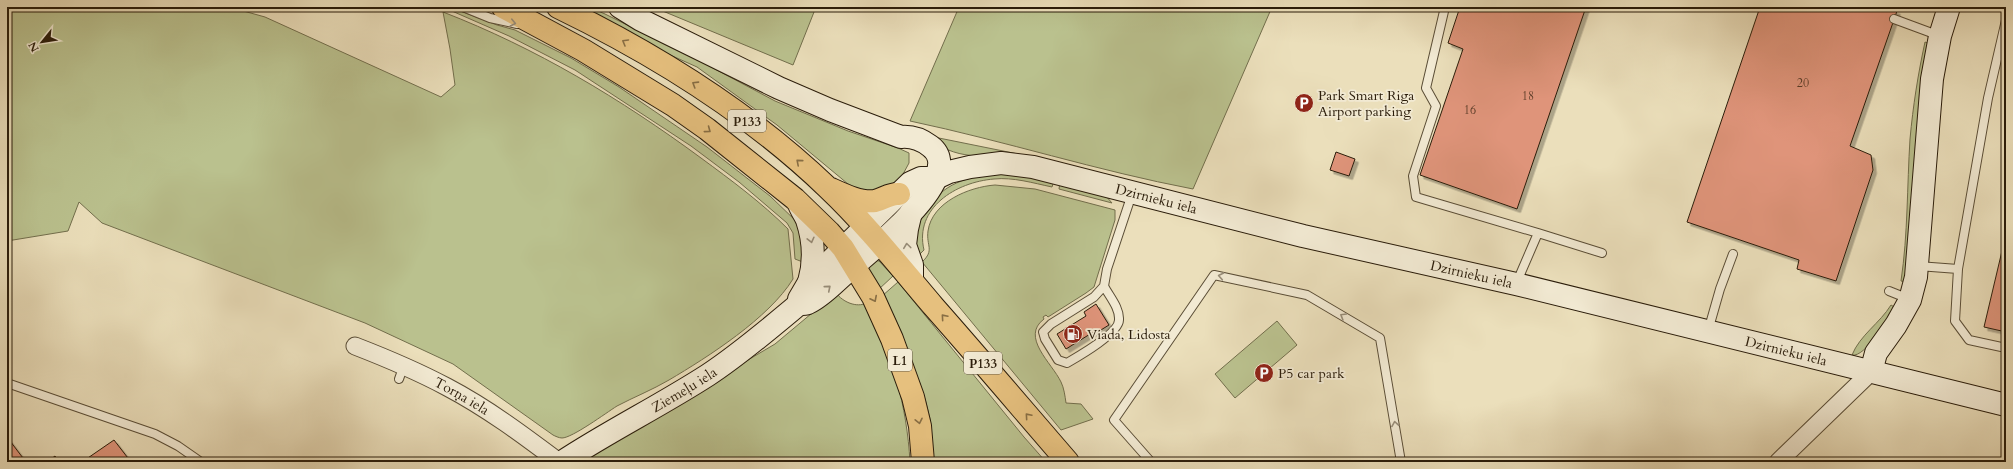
<svg xmlns="http://www.w3.org/2000/svg" width="2013" height="469" font-family="Cardo,serif">
<defs>
<filter id="shadow"><feDropShadow dx="3.5" dy="3.5" stdDeviation="0" flood-color="#0004"/></filter>
</defs>
<rect width="100%" height="100%" fill="#ebdfbb"/>
<filter id="stains"><feTurbulence type="fractalNoise" baseFrequency=".005" numOctaves="4"/><feColorMatrix values="0 0 0 0 .2 0 0 0 0 .09 0 0 0 0 .02 0 0 0 .5 -.17"/></filter>
<radialGradient id="worn" r=".72"><stop offset=".6" stop-color="#630" stop-opacity="0"/><stop offset="1" stop-color="#630" stop-opacity=".3"/></radialGradient>
<path fill="#bac18e" stroke="#726e4c" d="M7 7H229L265 17 441 97 455 85 450 49 443 12C536 48 621 99 701 158 731 180 762 203 788 229L793 279C769 318 708 357 669 380 652 390 634 397 617 406 606 413 572 438 562 438 559 438 555 436 553 435L453 364 365 323 102 223 79 202 68 231 7 241Z
M445 7H450L497 25 515 30 571 58 619 87 707 147 770 196 798 223 808 264 795 259 793 233 787 223 739 182 691 146 575 70 509 36 445 8Z
M582 7H589L605 14 698 60 775 101 848 131 898 148 909 153V163L902 176 888 188 863 192 848 184 777 125 697 67 659 50Z
M653 7H816L793 65Z
M959 7H1272L1193 189C1098 171 1005 141 910 121Z
M1925 42 1930 44 1906 282 1901 281C1908 234 1907 186 1910 139 1913 106 1918 74 1925 42Z
M924 135 1023 155C984 156 956 162 924 135Z
M996 172 1054 181 1052 187C1033 183 1013 177 994 179 956 182 914 208 924 250L918 256 914 225C942 186 949 182 996 172Z
M1060 182 1105 195 1112 203 1059 189Z
M995 185 1035 189 1115 210V220L1094 287 1086 293 1048 317 1046 315 1043 317 1044 319C1020 337 1052 363 1061 382 1064 388 1065 396 1066 403L1081 404 1093 419 1061 430 922 262C935 250 926 246 928 231 932 202 969 187 995 185Z
M875 260 879 261 893 276 878 290 867 271 868 264Z
M898 282 1024 437 1046 462H934L930 419 925 399 882 296Z
M836 293C843 302 856 308 867 303 892 352 907 407 910 462H589L596 450 775 344Z
M1891 305 1896 308C1888 318 1865 358 1852 355 1860 335 1880 323 1891 305Z
M1277 321 1297 345 1235 398 1215 374Z"/>
<path fill="#df947a" stroke="#2a1c0a" filter="url(#shadow)" d="M1460 7H1586L1517 209 1420 175 1463 49 1448 43Z
M1760 7H1884L1897 11 1850 146 1871 155 1873 170 1836 281 1797 269 1799 260 1687 222Z
M1336 152 1355 159 1349 176 1330 170Z
M2006 234V332L1984 327Z
M1096 304 1109 325 1096 333 1095 331 1066 349 1057 334 1086 316 1084 312Z
M7 437 26 462H7Z
M114 440 131 462H82Z
M55 456 59 462H47Z"/>
<g fill="none" stroke-linecap="round" stroke-linejoin="round">
<defs>
<path id="lane" d="M463 7 490 18 517 24
M1445 7 1426 88 1436 106 1413 176 1416 197 1538 233 1516 284
M1894 19 1940 36
M1538 233 1602 253
M1918 266 1958 269 1955 321 1969 340 2006 348
M1958 269 1988 98 2006 20
M1104 286C1109 296 1120 308 1119 320 1119 333 1079 356 1067 363L1058 360 1045 339 1043 332 1051 324 1094 297 1104 286 1107 269 1132 194
M1889 291 1909 299
M1708 331 1720 289 1733 254
M399 379 404 365
M7 383 155 434 178 446 201 462
M1151 462 1114 420 1214 275 1307 295 1380 338 1401 462"/>
<g id="street">
<path id="s1" d="M355 346C386 358 417 371 447 387 487 408 523 435 559 462"/>
<path d="M1778 462 1871 372"/>
</g>
<g id="secondary">
<path d="M799 204C801 210 805 215 807 220 814 241 815 261 809 282"/>
<path d="M911 212 907 229 905 245 912 265V280"/>
<path id="s2" d="M799 304V299L809 282 910 183 921 178H936L949 172 970 167 1001 163 1033 167 1303 236 1516 284 2006 405"/>
<path d="M1871 372 1876 353 1896 325 1910 300 1916 277 1932 79 1940 36 1949 7"/>
<path id="s3" d="M562 462C609 431 660 406 708 375 740 354 769 329 799 304 802 304 805 304 808 303 823 296 836 281 848 271 874 248 923 209 936 178 941 165 941 154 930 146 922 140 911 136 901 137L830 110 779 88 641 20 620 7"/>
</g>
<path id="primary" d="M503 7 583 50 673 105 707 129 795 199 829 232 843 248 873 297 892 339 913 397 920 426 923 462
M558 7C655 54 750 113 828 188 866 224 900 267 934 307 979 358 1023 410 1068 462
M831 189C844 195 861 203 875 201 884 199 890 193 899 194"/>
</defs>
<use href="#lane" stroke="#5a4d36" stroke-width="10"/>
<use href="#street" stroke="#5a4d36" stroke-width="19"/>
<use href="#secondary" stroke="#2a1c0a" stroke-width="24"/>
<use href="#primary" stroke="#2a1c0a" stroke-width="24"/>
<use href="#lane" stroke="#f2ead3" stroke-width="8"/>
<use href="#street" stroke="#f2ead3" stroke-width="17"/>
<use href="#secondary" stroke="#f2ead3" stroke-width="22"/>
<use href="#primary" stroke="#e6c07e" stroke-width="22"/>
</g>
<defs><path id="oneway-chevron" d="M-2-3.5L2.5 0L-2 3.5" fill="none" stroke-width="1.6" stroke-linecap="round" stroke-linejoin="round"/></defs>
<g stroke="#988d79">
<use href="#oneway-chevron" transform="translate(513 23) rotate(13)"/>
<use href="#oneway-chevron" transform="translate(811 240) rotate(76)"/>
<use href="#oneway-chevron" transform="translate(907 246) rotate(-97)"/>
<use href="#oneway-chevron" transform="translate(1221 276) rotate(-169)"/>
<use href="#oneway-chevron" transform="translate(828 288) rotate(-40)"/>
<use href="#oneway-chevron" transform="translate(1343 316) rotate(-149)"/>
<use href="#oneway-chevron" transform="translate(1395 424) rotate(-99)"/>
</g>
<g stroke="#886e44">
<use href="#oneway-chevron" transform="translate(625 42) rotate(-150)"/>
<use href="#oneway-chevron" transform="translate(695 84) rotate(-148)"/>
<use href="#oneway-chevron" transform="translate(708 130) rotate(37)"/>
<use href="#oneway-chevron" transform="translate(799 162) rotate(-139)"/>
<use href="#oneway-chevron" transform="translate(874 299) rotate(63)"/>
<use href="#oneway-chevron" transform="translate(944 317) rotate(-131)"/>
<use href="#oneway-chevron" transform="translate(1028 416) rotate(-131)"/>
<use href="#oneway-chevron" transform="translate(919 421) rotate(78)"/>
</g>
<defs>
<symbol id="parking-disc" viewBox="-11 -11 22 22"><circle r="9.5" fill="#8f2418" stroke="#f2ead3"/><path d="M-3.5-5.5H1a3.5 3.5 0 0 1 0 7H-1V5.5H-3.5ZM-1-3.4V-.6H.8a1.4 1.4 0 0 0 0-2.8Z" fill="#fff"/></symbol>
<symbol id="fuel-disc" viewBox="-11 -11 22 22"><circle r="9.5" fill="#8f2418" stroke="#f2ead3"/><path d="M-5.5-6h7V0h2V4h1.3V-2.5L3-4.5l.8-.8L6-3V5H2.5V1h-1V6h-7ZM-4.2-4.7v3.2H.2V-4.7Z" fill="#fff"/></symbol>
</defs>
<g fill-rule="evenodd">
<use href="#parking-disc" x="1293" y="92" width="22" height="22"/>
<use href="#fuel-disc" x="1062" y="323" width="22" height="22"/>
<use href="#parking-disc" x="1253" y="362" width="22" height="22"/>
</g>
<g text-anchor="middle" stroke-width="3.5" stroke-linejoin="round" paint-order="stroke">
<g font-size="12" fill="#573a26">
<text x="1803" y="87">20</text>
<text x="1528" y="100">18</text>
<text x="1470" y="114">16</text>
</g>
<g fill="#f2ead3" stroke="#665a46" stroke-width="1">
<rect x="728" y="110" width="38" height="22" rx="3"/>
<rect x="888" y="349" width="24" height="22" rx="3"/>
<rect x="964" y="352" width="38" height="22" rx="3"/>
</g>
<g font-size="13" font-weight="bold" fill="#2a1c0a">
<text x="747" y="126">P133</text>
<text x="900" y="365">L1</text>
<text x="983" y="368">P133</text>
</g>
<g font-size="14" fill="#2a1c0a" stroke="#f2ead3" text-anchor="start">
<text x="1318" y="100">Park Smart Riga<tspan x="1318" dy="16">Airport parking</tspan></text>
<text x="1087" y="339">Viada, Lidosta</text>
<text x="1278" y="378">P5 car park</text>
</g>
<g font-size="14" fill="#2a1c0a" stroke="#f2ead3">
<text dy="5" stroke="none"><textPath href="#s2" startOffset="420">Dzirnieku iela</textPath></text>
<text dy="5" stroke="none"><textPath href="#s2" startOffset="744">Dzirnieku iela</textPath></text>
<text dy="5" stroke="none"><textPath href="#s2" startOffset="1068">Dzirnieku iela</textPath></text>
<text dy="5" stroke="none"><textPath href="#s3" startOffset="142">Ziemeļu iela</textPath></text>
<text dy="5" stroke="none"><textPath href="#s1" startOffset="118">Torņa iela</textPath></text>
</g>
</g>
<rect width="2013" height="469" fill="none" stroke="#ebdfbb" stroke-width="24"/>
<rect x="8" y="8" width="1997" height="453" fill="none" stroke="#2a1c0a" stroke-width="2"/>
<rect x="12" y="12" width="1989" height="445" fill="none" stroke="#2a1c0a"/>
<g transform="translate(42 42) rotate(240)" stroke="#f2ead3" stroke-width="3" paint-order="stroke">
<path d="M0-3L7 15L0 10L-7 15Z" fill="#2a1c0a"/>
<text y="-6" font-size="11" font-weight="bold" text-anchor="middle" fill="#2a1c0a">N</text>
</g>
<rect width="100%" height="100%" filter="url(#stains)"/>
<rect width="100%" height="100%" fill="url(#worn)"/>
</svg>
